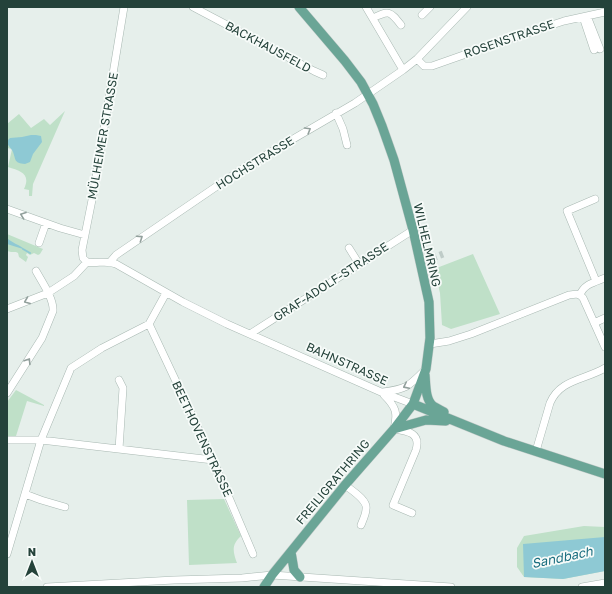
<svg xmlns="http://www.w3.org/2000/svg" width="612" height="594" font-family="'Golos Text',sans-serif">
<rect width="100%" height="100%" fill="#e6efeb"/>
<path fill="#bfe0c8" d="M65 111 33 184 32 196H29V190L24 189C31 174 21 171 8 167L12 149 7 148V124L19 114 31 128 44 119 50 125Z
M7 234 43 249 40 254 38 255 34 253 30 255 27 253 26 255 28 257 26 262 19 257 18 253 16 252H11L7 251Z
M473 254 500 314 451 329 442 325 440 293 434 269Z
M16 390 44 405V406L27 401 16 436H7V402Z
M224 499 241 536C231 545 233 552 237 563L189 565 187 500Z
M584 526 605 527V571L563 579 524 577 517 567V548L524 536Z"/>
<path fill="#8ec9d4" d="M31 135H36L41 136 42 142 33 154 30 162 25 164C14 163 16 160 13 152 11 147 7 146 7 141L10 138 22 137Z
M7 238C12 243 18 244 23 248V249L7 244Z
M605 537V571L563 579 524 577 523 544Z"/>
<g fill="none" stroke-linecap="round" stroke-linejoin="round">
<path stroke="#8ec9d4" stroke-width="2" d="M23 249 30 253"/>
<path stroke="#bfccc8" stroke-width="7" stroke-dasharray="7 3.5" stroke-linecap="butt" d="M430 259 443 254"/>
<defs>
<path id="minor" d="M193 7 314 71 323 75
M366 7 403 70
M422 15 430 7
M587 16 600 49
M583 17 594 50
M373 18C389 10 390 11 401 25
M417 59 424 66H432L506 40 564 21 605 12
M336 113 343 129 347 145
M595 199 567 211 596 281
M7 209 60 228 85 235
M39 243 46 223
M349 248 359 264
M87 262C97 264 106 260 116 264L183 302 227 324 381 392 413 404
M87 262 83 258 82 250 93 195 124 7
M110 262 116 255 245 167 355 103 403 70 417 59 467 7
M580 295C584 284 595 282 605 278
M7 309 48 293 74 276 87 262
M594 323 605 318
M149 324 213 460 253 554
M250 334 413 230
M430 344 449 341 471 334 569 295C575 294 579 293 583 298L605 347
M383 392C406 389 408 387 424 371
M7 393 42 338 53 311C54 299 42 282 36 271
M384 395C396 407 398 413 394 429 408 431 421 433 416 450L393 505 412 513
M7 440H41L213 460
M119 449 123 388 119 380
M536 451 550 403C560 379 585 380 605 368
M345 485C351 490 368 500 366 509 366 514 363 520 361 525
M25 494 41 500 65 507
M7 554 41 440 71 368 102 348 149 324 166 293
M47 587 174 580 242 578 272 575 451 587
M582 587 605 583"/>
<path id="major" d="M425 375C426 385 425 399 433 406 436 408 441 410 444 412
M413 404 504 441 605 474
M394 429 426 420 446 421
M291 552 294 570 300 577
M264 587 272 575 345 485 394 429 413 404 426 369 430 338 429 302 413 230 394 160 382 126 373 104 361 82 345 61 299 7"/>
</defs>
<use href="#minor" stroke="#a8b8b2" stroke-width="8"/>
<use href="#major" stroke="#c2cac8" stroke-width="10"/>
<use href="#minor" stroke="#fff" stroke-width="7"/>
<use href="#major" stroke="#6aa596" stroke-width="9"/>
</g>
<defs><path id="oneway-chevron" d="M-2-3.5L2.5 0L-2 3.5" fill="none" stroke-width="1.6" stroke-linecap="round" stroke-linejoin="round"/></defs>
<g stroke="#92a09c">
<use href="#oneway-chevron" transform="translate(308 130) rotate(-31)"/>
<use href="#oneway-chevron" transform="translate(23 215) rotate(-160)"/>
<use href="#oneway-chevron" transform="translate(140 238) rotate(-34)"/>
<use href="#oneway-chevron" transform="translate(27 301) rotate(158)"/>
<use href="#oneway-chevron" transform="translate(28 361) rotate(-58)"/>
<use href="#oneway-chevron" transform="translate(406 386) rotate(154)"/>
</g>
<g text-anchor="middle" stroke-width="3.5" stroke-linejoin="round" paint-order="stroke">
<g font-size="12" fill="#24423a" stroke="#f7fbf9">
<text transform="translate(509 39) rotate(-19)" y="4">ROSENSTRASSE</text>
<text transform="translate(268 47) rotate(28)" y="4">BACKHAUSFELD</text>
<text transform="translate(103 136) rotate(-80)" y="4">MÜLHEIMER STRASSE</text>
<text transform="translate(255 163) rotate(-32)" y="4">HOCHSTRASSE</text>
<text transform="translate(427 245) rotate(77)" y="4">WILHELMRING</text>
<text transform="translate(331 282) rotate(-33)" y="4">GRAF-ADOLF-STRASSE</text>
<text transform="translate(347 364) rotate(24)" y="4">BAHNSTRASSE</text>
<text transform="translate(202 439) rotate(65)" y="4">BEETHOVENSTRASSE</text>
<text transform="translate(333 482) rotate(-50)" y="4">FREILIGRATHRING</text>
</g>
<g font-size="13" font-style="italic" fill="#1c6f80" stroke="#f7fbf9">
<text transform="translate(562 557) rotate(-12)" y="5">Sandbach</text>
</g>
</g>
<rect width="612" height="594" fill="none" stroke="#24423a" stroke-width="16"/>
<g transform="translate(32 562)" stroke="#f7fbf9" stroke-width="3" paint-order="stroke">
<path d="M0-3L7 15L0 10L-7 15Z" fill="#24423a"/>
<text y="-6" font-size="11" font-weight="bold" text-anchor="middle" fill="#24423a">N</text>
</g>
</svg>
